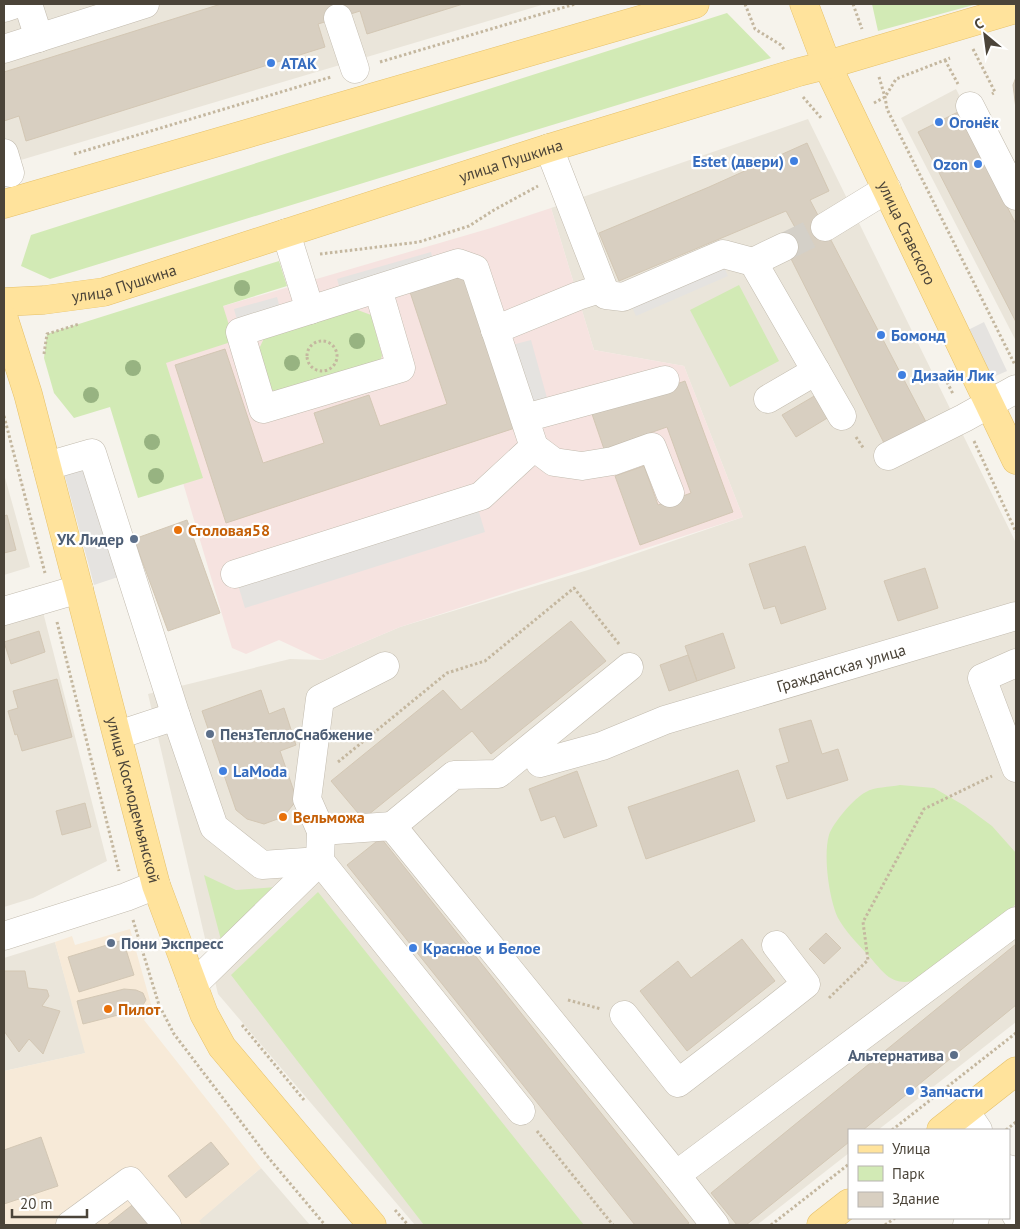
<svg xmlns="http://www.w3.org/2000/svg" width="1020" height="1229" font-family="'PT Sans',sans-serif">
<rect width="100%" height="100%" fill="#f6f3ec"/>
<path fill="#eae5da" d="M4 4H545L4 165Z
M956 89 1016 206V341L901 118Z
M808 119 1016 543V1022L878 1130H849V1153L757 1225H415L218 994 148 694 290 659 322 660 400 627 588 570 743 517 684 366 594 350 551 208Z
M4 474 30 567 4 575Z
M43 612 107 861 33 898 4 907V625Z
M55 942 86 1053 4 1071V958Z
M261 1168 310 1225H202L198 1221Z"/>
<path fill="#f7ead8" d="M130 929 152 1008 144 1020 261 1168 199 1221 202 1225H4V1071L85 1053 55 942 72 936 75 945Z"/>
<path fill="#f6e3e0" d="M551 208 594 350 684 366 743 517 400 627 322 660 279 640 246 654 232 648 138 331 491 228Z"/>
<path fill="#d2eab5" d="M872 4H977L878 31Z
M727 13 771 58 50 279 21 266 31 235Z
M279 261 287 286 223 306 234 341 166 363 203 478 138 498 110 407 74 418 54 393 44 358 47 334Z
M739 285 779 361 730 387 690 310Z
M355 309 371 315 382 355 378 369 289 397 272 390 259 349 265 336Z
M900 785 934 788 965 806 992 826 1016 853V903L1010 911 920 979C891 989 884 972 867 954 857 943 845 931 838 918 829 899 823 855 829 835 833 823 854 798 866 792 874 787 890 787 900 785Z
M204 875 236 890 276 887 221 940Z
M318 892 584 1225H424L231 975Z"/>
<path fill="#e5e3e0" d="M431 252 436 272 343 299 337 279Z
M721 261 728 276 636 316 629 300Z
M277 297 281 312 238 324 234 309Z
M984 322 1007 371 991 378 968 330Z
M531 340 547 398 524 405 508 346Z
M86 462 124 575 94 585 63 469Z
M478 509 485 532 245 608 238 585Z"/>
<path fill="#d8cfc1" stroke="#d3c7b4" d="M221 4H463L367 34 360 11 338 18 318 24 325 47 26 141 19 116 4 121V72Z
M1016 77V109L1013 85Z
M958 112 1016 224V322L918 132Z
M807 143 829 191 810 200 926 422 884 443 781 239 797 231 786 211 619 281 599 233 709 187Z
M464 271 515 428 226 523 175 365 225 349 263 463 324 443 314 413 369 395 380 426 447 404 409 289Z
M685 381 733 512 640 545 615 476 644 466 658 505 691 493 667 427 604 449 592 414Z
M816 395 829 417 796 437 782 415Z
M7 515 16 550 4 553V516Z
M187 520 220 613 168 631 134 539Z
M805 546 826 609 781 624 775 606 764 609 749 564Z
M925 568 938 608 898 621 884 581Z
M571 621 606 661 491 754 472 731 363 819 331 781 443 690 461 710Z
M39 631 45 652 11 664 4 642Z
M723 633 735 668 697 681 685 646Z
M688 655 697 681 669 691 660 665Z
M57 679 72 737 22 751 17 734 15 735 8 711 18 708 13 691Z
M261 690 269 714 284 708 296 745 280 751 297 800 283 817 264 824 247 819 236 810 202 711Z
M811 720 822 754 838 749 848 780 787 799 776 766 789 762 779 729Z
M738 770 755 821 646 859 628 807Z
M577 771 597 826 564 838 555 816 541 821 529 789Z
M85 803 91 827 62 835 56 811Z
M381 838 689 1223 686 1225H635L347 865Z
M826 933 841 948 824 964 809 949Z
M742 939 775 981 687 1051 640 991 678 961 691 978Z
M123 940 134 975 79 992 68 957Z
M1016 944V1005L863 1130H849V1142L746 1225H737L711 1193Z
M4 971H25L28 988 47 990 49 996 42 1006 60 1011 43 1054 29 1039 19 1052 4 1031Z
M124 989 136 990 143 993 146 1000 143 1005 130 1012 83 1024 77 1001Z
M41 1137 58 1186 4 1204V1150Z
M211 1142 229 1164 186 1198 168 1176Z
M136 1202 154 1225H107Z"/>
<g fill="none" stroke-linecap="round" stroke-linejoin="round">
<path stroke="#d4d0c8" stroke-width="28" stroke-dasharray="28 14" stroke-linecap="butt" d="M784 247 825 227"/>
<defs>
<g id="minor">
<path d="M28 4 39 38"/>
<path d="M4 8 16 4"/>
<path d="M338 18 355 69"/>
<path d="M4 49 145 4"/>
<path d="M970 106 1016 196"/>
<path d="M549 148 606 295 623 297 723 254 753 262 842 416"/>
<path d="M4 153 10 173"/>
<path d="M825 227 887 189"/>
<path d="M753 262 784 247"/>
<path d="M310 310 240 332 263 409 401 368 378 289"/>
<path d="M495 330 578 296 603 288"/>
<path d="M768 399 816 371"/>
<path d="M525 418 665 380"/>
<path d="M534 447 554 462 582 466 613 461 652 447 670 493"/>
<path d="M888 456 964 418 1016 389"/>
<path d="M47 466 92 453 176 716"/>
<path d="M235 574 481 496 534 447 475 269 458 263 310 310 286 233"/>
<path d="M4 611 79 589"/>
<path d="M1016 663 982 678 1016 768"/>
<path d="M385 666 320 699 307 799 321 831 320 861 521 1111"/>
<path d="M118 735 176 716 214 827 262 865 320 861"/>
<path id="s1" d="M540 763 602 746 665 720 1016 616"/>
<path d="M392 826 454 775 498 774 629 667"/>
<path d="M321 831 392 826 676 1175 715 1225"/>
<path d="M4 936 126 897 156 885"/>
<path d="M193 985 320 861"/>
<path d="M624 1015 678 1083 768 1014 806 984 776 945"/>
<path d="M965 1111 978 1130"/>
<path d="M1009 1169 1016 1177"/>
<path d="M676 1175 1016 921"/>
<path d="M1009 1199 1016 1215"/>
<path d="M70 1225 130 1181 167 1225"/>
<path d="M967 1225 975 1218"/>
</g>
<g id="major">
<path id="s2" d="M804 4 827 65 1016 460"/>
<path d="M4 204 695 4"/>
<path id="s3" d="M4 302 44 300 104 292 549 148 799 72 827 65 1016 9"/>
<path id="s4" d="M4 319 28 394 156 885 204 1014 222 1047 372 1225"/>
<path d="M941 1130 1016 1071"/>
<path d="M821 1225 849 1203"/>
</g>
</defs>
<use href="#minor" stroke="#c2bbae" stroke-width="29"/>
<use href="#major" stroke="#e6c16a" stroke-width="29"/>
<path stroke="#c4b79f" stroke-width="3" stroke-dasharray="2.5 2.5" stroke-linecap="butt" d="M745 4 755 29 781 45 785 51
M853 4 862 29
M973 49 995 92 992 94
M945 60 958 84
M380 62 575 4
M879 77 885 97 887 109 1015 365
M803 97 822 119
M874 103 885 97 896 79 950 58
M74 154 331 77
M320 254 419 242 469 226 494 210 538 186
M307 356a15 15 0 1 1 30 0a15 15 0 1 1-30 0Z
M44 354 47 334 79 324
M947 382 953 394
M4 416 45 573
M856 437 864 449
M974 441 1016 532
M57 622 119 871
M338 762 447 673 485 661 574 588 619 644
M133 920 159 1005 174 1034 267 1156 325 1225
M829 998 868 960 863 922 924 809 992 776
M568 1000 601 1009
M242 1025 304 1100
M892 1130 1016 1033
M1006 1130 1016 1122
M537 1131 613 1225
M395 1210 408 1225
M771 1225 849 1164
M885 1225 895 1218"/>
<use href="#minor" stroke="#fff" stroke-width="28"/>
<use href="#major" stroke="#ffe39c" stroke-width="28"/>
</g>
<g fill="#97b381">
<circle cx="242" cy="288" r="8"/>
<circle cx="357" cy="341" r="8"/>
<circle cx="292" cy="363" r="8"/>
<circle cx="133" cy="368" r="8"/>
<circle cx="91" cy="395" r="8"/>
<circle cx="152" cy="442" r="8"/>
<circle cx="156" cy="476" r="8"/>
</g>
<g fill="#3f7fe0" stroke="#fff" stroke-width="2">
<circle cx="271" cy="63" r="5"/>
<circle cx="939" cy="122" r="5"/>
<circle cx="794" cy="161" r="5"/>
<circle cx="978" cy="164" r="5"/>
<circle cx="881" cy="335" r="5"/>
<circle cx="902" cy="375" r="5"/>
<circle cx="223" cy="771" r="5"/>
<circle cx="413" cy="948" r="5"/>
<circle cx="910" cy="1091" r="5"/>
</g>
<g fill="#e8710a" stroke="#fff" stroke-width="2">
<circle cx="178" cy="530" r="5"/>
<circle cx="283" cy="817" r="5"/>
<circle cx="108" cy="1009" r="5"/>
</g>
<g fill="#5c6f8a" stroke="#fff" stroke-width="2">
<circle cx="134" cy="539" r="5"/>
<circle cx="210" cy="734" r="5"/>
<circle cx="111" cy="943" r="5"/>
<circle cx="954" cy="1055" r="5"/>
</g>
<g text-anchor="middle" stroke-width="4.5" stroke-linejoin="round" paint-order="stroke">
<g font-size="16" font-weight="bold" fill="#366cbe" stroke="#fff" text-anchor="start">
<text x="281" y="69">АТАК</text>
<text x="949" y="128">Огонёк</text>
<text x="784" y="167" text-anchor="end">Estet (двери)</text>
<text x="968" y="170" text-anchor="end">Ozon</text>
<text x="891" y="341">Бомонд</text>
<text x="912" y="381">Дизайн Лик</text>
<text x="233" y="777">LaModa</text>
<text x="423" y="954">Красное и Белое</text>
<text x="920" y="1097">Запчасти</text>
</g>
<g font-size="16" fill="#4b4439" stroke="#fff">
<text dy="6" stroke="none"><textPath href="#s3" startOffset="528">улица Пушкина</textPath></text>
<text dy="6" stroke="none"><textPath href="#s2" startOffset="251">улица Ставского</textPath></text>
<text dy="6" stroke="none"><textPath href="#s3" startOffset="122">улица Пушкина</textPath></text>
<text dy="6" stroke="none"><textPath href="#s1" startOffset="316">Гражданская улица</textPath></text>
<text dy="6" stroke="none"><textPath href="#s4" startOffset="498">улица Космодемьянской</textPath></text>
</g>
<g font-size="16" font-weight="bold" fill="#c56008" stroke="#fff" text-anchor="start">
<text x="188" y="536">Столовая58</text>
<text x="293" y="823">Вельможа</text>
<text x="118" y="1015">Пилот</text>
</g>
<g font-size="16" font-weight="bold" fill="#4e5e75" stroke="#fff" text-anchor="end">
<text x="124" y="545">УК Лидер</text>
<text x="220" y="740" text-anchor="start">ПензТеплоСнабжение</text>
<text x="121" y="949" text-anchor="start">Пони Экспресс</text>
<text x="944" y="1061">Альтернатива</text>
</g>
</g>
<rect width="1020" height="1229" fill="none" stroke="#4b4439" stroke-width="10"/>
<rect x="848" y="1129" width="162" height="90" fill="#ffffff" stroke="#b7b4b0"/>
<rect x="858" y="1145" width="25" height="8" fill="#ffe39c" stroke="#b7b4b0"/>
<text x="892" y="1154" font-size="15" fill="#4b4439">Улица</text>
<rect x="858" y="1166" width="25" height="15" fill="#d2eab5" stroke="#b7b4b0"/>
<text x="892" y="1179" font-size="15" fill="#4b4439">Парк</text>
<rect x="858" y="1192" width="25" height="15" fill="#d8cfc1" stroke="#b7b4b0"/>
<text x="892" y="1204" font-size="15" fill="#4b4439">Здание</text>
<g transform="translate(985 35) rotate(331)" stroke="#ffffff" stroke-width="4" paint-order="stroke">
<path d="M0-4L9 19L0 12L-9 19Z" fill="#4b4439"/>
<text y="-8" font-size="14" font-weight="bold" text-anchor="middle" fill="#4b4439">С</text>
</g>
<path d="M12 1209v8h75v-8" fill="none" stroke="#4b4439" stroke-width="2.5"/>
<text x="20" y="1209" font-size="15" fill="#4b4439" stroke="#ffffff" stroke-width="4" paint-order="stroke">20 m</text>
</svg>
